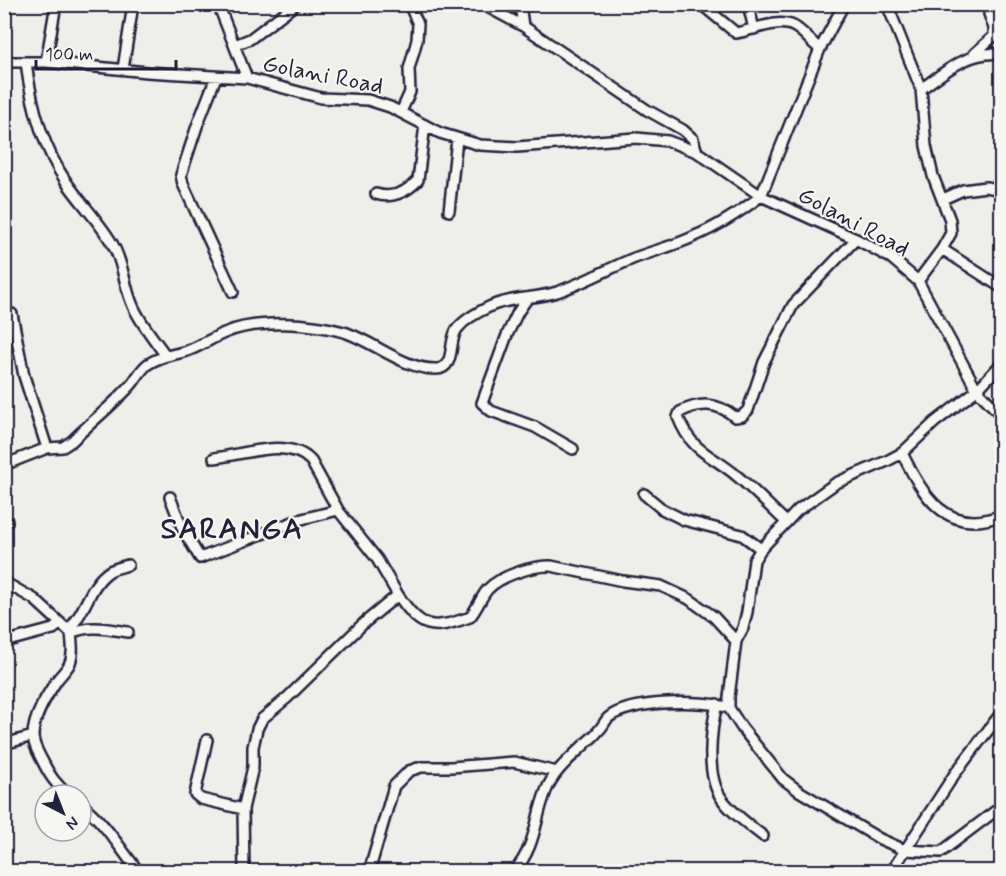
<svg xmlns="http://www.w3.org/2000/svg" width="1006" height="876" font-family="Mynerve,sans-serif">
<rect width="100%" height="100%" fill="#eeeeeb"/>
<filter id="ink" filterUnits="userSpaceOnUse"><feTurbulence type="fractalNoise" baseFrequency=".0167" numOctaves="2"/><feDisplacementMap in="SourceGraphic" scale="12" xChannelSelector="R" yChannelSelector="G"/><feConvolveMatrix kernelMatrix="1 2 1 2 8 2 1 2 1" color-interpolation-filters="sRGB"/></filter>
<g filter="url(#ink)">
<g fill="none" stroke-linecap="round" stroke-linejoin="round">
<defs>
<path id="minor" d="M218 4 247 78
M482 4 523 26 647 110 683 130 693 139 697 152
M520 4 523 26
M701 4 736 33C755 30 782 16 798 29 806 35 812 43 820 49
M748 4 754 29
M887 4 921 89 926 146 933 176 950 220 951 233 942 249 918 281
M235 45 250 39 296 4
M974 54 994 36V28L989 14
M4 62H46L147 72 247 78 321 98 368 100 390 107 440 133 480 145 517 147 636 138 668 141 697 152 761 196 856 239 891 258 918 281 977 390 1002 416
M26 62C31 104 43 148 67 183 81 203 102 225 113 245 124 265 124 286 133 306 141 324 155 340 166 356
M46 62 56 4
M123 69 132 11
M216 77 197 126 181 175 183 184 233 292
M921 89C946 71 969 50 1002 54
M401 112 410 92 409 69 417 40 418 24 409 4
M376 194C392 199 407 192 418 180L425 125
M943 199 963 190 986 187 1002 190
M449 211 457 139
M942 249 1002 288
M527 299 518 312 507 335 482 403 491 411 535 427 573 449
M12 314 24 376 47 448
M1002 363 977 390 935 422 902 453 887 461 836 483 798 510 761 549 754 560 747 612 743 628 736 641 729 697V708L742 728 783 779 799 791 880 839 905 850 941 852 1002 806
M902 453C923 496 947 537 1002 515
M214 458C241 456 288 436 311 461L338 510
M4 465 47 448 63 447 72 441C91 422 113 405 131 385 137 378 141 369 148 364 159 356 174 355 187 351 201 346 213 337 227 332 260 319 311 323 344 332 373 341 405 370 436 369 456 369 448 341 457 329 464 320 480 311 491 306 511 297 535 299 557 292 583 283 606 270 632 259 652 251 675 246 695 236 719 226 740 212 761 196L820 49 844 4
M644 494 662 509 684 520 742 535 761 549
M170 497 183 530 200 558 298 520 338 510 377 559 398 595
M785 521C769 506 754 490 737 476 711 454 692 453 678 417L680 412C700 402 717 402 735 417L742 416 748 410 764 362 793 305 856 239
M4 524 7 522
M4 582 34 599 71 633C72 644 74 655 69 665 66 670 61 675 57 680 47 695 33 717 33 736 33 745 39 754 43 762 50 776 56 785 69 795
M69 629C86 613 89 584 110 571 115 568 122 567 128 565
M71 633C89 624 109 629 128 632
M4 642 53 629 60 624
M717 704C711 729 705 776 722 799 732 813 749 825 763 836
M207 740 195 794 201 799 243 809
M4 744 33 736
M81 804C106 823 120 849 139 872
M244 872 243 809 253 767V747L257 729 262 719 287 698 364 623 398 595C421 629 431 631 470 617 477 609 482 595 488 589 500 576 534 565 551 566L623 581 661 586 689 599 714 617 736 641
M369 872 394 786 409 771 421 767H451L514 762 557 772
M514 872C537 844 534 821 546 791 554 770 572 757 587 742 592 738 596 734 600 729 603 726 605 721 608 718 628 700 704 699 729 708
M891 872 954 775 1002 712"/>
</defs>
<use href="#minor" stroke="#22223b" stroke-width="14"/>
<use href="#minor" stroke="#f6f6f2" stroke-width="9"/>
</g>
</g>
<g text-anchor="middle" stroke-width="4.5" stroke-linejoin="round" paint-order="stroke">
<g font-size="24" fill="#22223b" stroke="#f6f6f2">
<text transform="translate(323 74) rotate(11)" y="8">Golani Road</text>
<text transform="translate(854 221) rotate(28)" y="8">Golani Road</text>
</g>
<g font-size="30" font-weight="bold" letter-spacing="1.5" fill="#22223b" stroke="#f6f6f2">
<text x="232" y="538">SARANGA</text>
</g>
</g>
<rect width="1006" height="876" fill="none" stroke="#f6f6f2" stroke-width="24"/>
<rect x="12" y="12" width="982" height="852" fill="none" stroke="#22223b" stroke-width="2" filter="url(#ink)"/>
<g transform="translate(63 813) rotate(138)"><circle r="28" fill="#f6f6f2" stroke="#a1a1a9" stroke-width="1.5"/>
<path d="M0-4.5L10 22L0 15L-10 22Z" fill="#22223b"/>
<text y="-9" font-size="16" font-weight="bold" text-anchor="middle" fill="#22223b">N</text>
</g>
<path d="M36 60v9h140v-9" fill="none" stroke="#22223b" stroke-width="3"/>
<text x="45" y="60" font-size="18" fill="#22223b" stroke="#f6f6f2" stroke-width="4.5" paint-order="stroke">100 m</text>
</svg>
